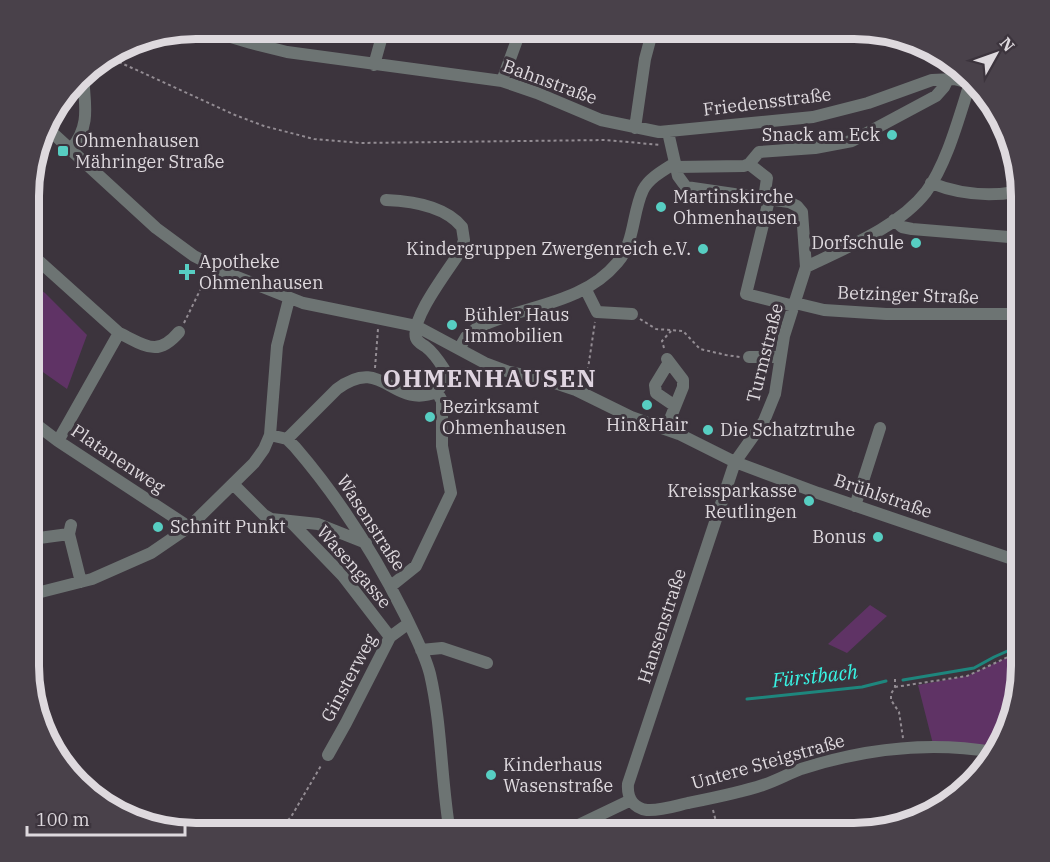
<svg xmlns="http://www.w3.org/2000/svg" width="1050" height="862" font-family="'IBM Plex Serif',serif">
<rect width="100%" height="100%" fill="#3c343d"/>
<path fill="#5f3365" d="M30 283 45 293 87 335 67 389 30 363Z
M870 605 887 616 847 653 828 644Z
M1021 651V677L1009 731 997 748 933 744 918 685 967 676Z"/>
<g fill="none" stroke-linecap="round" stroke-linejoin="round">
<path stroke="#1e867d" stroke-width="3" d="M903 680 974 668 994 657 1021 645
M747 699 862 687 886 681"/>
<path stroke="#938c93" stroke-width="2" stroke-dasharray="3 3" stroke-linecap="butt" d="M108 57 235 115 264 126 314 139 360 143 606 140 661 145
M640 319 656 329 683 331 700 349 726 355 740 357
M184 323 208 274
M664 348 662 341 671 331
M375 368 378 329
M586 382 595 322
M895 679V687L891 694V700L899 712 903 738
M895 687 967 676 1021 651
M713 810 719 833
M275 833 291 817 322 764"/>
<path stroke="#6d7473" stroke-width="12" d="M204 29 251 43 287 52 502 81 537 93 601 120 659 132 813 117 868 103 932 80 954 79 970 83
M374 65 384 29
M502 81 521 29
M46 127 156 228 194 256 227 273 303 303 416 326 485 363 509 372 543 379 576 390 631 417 679 434 735 462 818 493 1021 562
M635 128 645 59 653 29
M668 132 678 176 686 187 789 202 797 206 802 212 806 267 784 336 775 394 764 421 735 462 628 784C627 797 633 808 647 810 660 811 675 806 688 803 713 798 739 793 763 785 776 781 788 774 801 769 863 749 930 741 994 752
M71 149C92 125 84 102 83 74
M749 164 767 178 764 199
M676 167 744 166 749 164 759 152 815 148 852 141 936 96 944 87 948 79
M931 183C961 195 990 197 1021 191
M769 200 746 294 794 306
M894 220 902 227 912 229 1021 238
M30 253 119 333 58 441
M806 267C845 248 899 227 926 192 948 162 960 113 972 77
M586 290 597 312 632 314
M795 303 824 310 886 314H1021
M119 333C145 345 157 358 179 332
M459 349 466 337 477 328C523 305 582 305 617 263 635 243 632 213 643 190 649 178 664 170 675 163
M749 357H780
M669 362 655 385 656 393 675 406
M29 419 58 441 189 527
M666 429 683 387V380L667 359
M270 435 287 439 295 447C339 498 375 555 405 615 414 634 425 654 430 674 442 726 441 781 450 833
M287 439 337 389C384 354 391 410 437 392L443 383 444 369C439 361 434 353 426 347 422 344 418 343 416 338 410 318 451 267 461 250L464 240 462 227C445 206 412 201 386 200
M233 484 264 515 271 519 290 521 343 576 390 637
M855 506 880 428
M290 521 318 524 366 543
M71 525 69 534 81 582
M39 538 69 534
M391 586 416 566 451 493 442 446V401L437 392
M29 595 92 579 151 553 189 527 254 463 264 449 270 435 277 346 289 299
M421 650 442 648 487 663
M328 755 346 723 390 637 409 623
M562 833 631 800"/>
</g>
<g fill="#57cec2" stroke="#3c343d" stroke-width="2">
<circle cx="892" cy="135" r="6"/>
<rect x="57" y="145" width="12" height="12" rx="3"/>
<circle cx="661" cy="207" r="6"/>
<circle cx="916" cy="243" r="6"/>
<circle cx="703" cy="249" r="6"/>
<path d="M184 263h6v6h6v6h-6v6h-6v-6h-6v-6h6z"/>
<circle cx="452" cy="325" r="6"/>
<circle cx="647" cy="405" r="6"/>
<circle cx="430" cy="417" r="6"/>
<circle cx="708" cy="430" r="6"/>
<circle cx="809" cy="501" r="6"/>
<circle cx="158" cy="527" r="6"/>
<circle cx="878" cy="537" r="6"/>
<circle cx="491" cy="775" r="6"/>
</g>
<g text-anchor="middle" stroke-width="6" stroke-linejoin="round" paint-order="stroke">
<g font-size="18" fill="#ded9de" stroke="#3c343d">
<text transform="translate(550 82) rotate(20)" y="6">Bahnstraße</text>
<text transform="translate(767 102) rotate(-7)" y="6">Friedensstraße</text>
<text transform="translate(908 295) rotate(2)" y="6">Betzinger Straße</text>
<text transform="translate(765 353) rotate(-76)" y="6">Turmstraße</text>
<text transform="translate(118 459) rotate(34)" y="6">Platanenweg</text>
<text transform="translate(883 496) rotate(19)" y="6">Brühlstraße</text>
<text transform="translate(371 523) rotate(57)" y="6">Wasenstraße</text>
<text transform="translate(354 567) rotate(49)" y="6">Wasengasse</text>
<text transform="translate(662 626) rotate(-72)" y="6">Hansenstraße</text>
<text transform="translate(349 678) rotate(-62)" y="6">Ginsterweg</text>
<text transform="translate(768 762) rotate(-16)" y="6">Untere Steigstraße</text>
</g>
<g font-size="18" fill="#ded9de" stroke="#3c343d" text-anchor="start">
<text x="880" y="141" text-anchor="end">Snack am Eck</text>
<text x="75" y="147">Ohmenhausen<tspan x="75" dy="21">Mähringer Straße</tspan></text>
<text x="673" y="203">Martinskirche<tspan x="673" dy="21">Ohmenhausen</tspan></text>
<text x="904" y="249" text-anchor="end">Dorfschule</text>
<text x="691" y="255" text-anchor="end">Kindergruppen Zwergenreich e.V.</text>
<text x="199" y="268">Apotheke<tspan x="199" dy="21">Ohmenhausen</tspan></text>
<text x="464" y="321">Bühler Haus<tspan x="464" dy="21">Immobilien</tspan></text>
<text x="442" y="413">Bezirksamt<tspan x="442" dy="21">Ohmenhausen</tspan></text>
<text x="647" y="431" text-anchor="middle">Hin&amp;Hair</text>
<text x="720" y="436">Die Schatztruhe</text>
<text x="797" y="497" text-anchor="end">Kreissparkasse<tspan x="797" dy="21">Reutlingen</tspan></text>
<text x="170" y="533">Schnitt Punkt</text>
<text x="866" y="543" text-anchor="end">Bonus</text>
<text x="503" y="771">Kinderhaus<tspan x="503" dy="21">Wasenstraße</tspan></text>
</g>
<g font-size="20" font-style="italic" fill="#38f4e4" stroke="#3c343d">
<text transform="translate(815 676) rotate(-6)" y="7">Fürstbach</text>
</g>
<g font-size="24" font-weight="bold" letter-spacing="1.5" fill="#dfd4e0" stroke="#3c343d">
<text x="490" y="387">OHMENHAUSEN</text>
</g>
</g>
<path d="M0 0H1050V862H0ZM196 39H854A157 157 0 0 1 1011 196V666A157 157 0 0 1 854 823H196A157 157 0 0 1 39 666V196A157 157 0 0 1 196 39Z" fill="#49414a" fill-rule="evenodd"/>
<path fill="none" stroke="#ded9de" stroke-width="8" d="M196 39H854A157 157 0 0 1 1011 196V666A157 157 0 0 1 854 823H196A157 157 0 0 1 39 666V196A157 157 0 0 1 196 39Z"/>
<g transform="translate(996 54) rotate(50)" stroke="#3c343d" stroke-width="4.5" paint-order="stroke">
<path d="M0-4.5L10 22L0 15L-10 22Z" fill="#ded9de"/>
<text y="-9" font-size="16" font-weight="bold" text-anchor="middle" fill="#ded9de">N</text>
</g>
<path d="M27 826v9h158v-9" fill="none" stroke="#ded9de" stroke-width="3"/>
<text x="36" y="826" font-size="18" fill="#ded9de" stroke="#3c343d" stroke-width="4.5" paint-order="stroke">100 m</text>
</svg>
